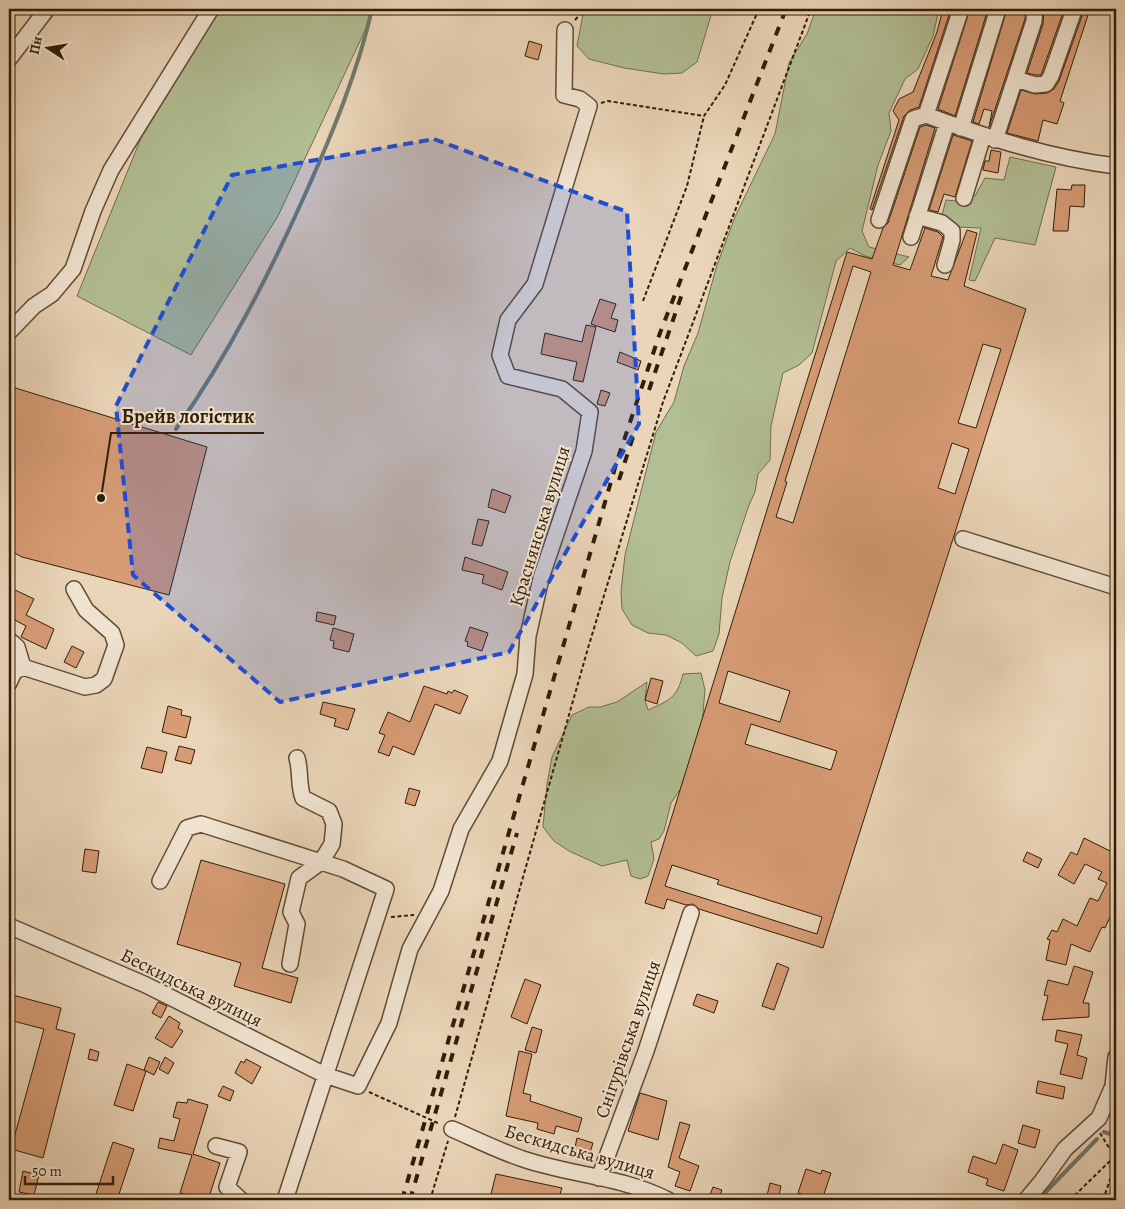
<svg xmlns="http://www.w3.org/2000/svg" width="1125" height="1209" font-family="Alegreya,serif">
<rect width="100%" height="100%" fill="#ead5b8"/>
<filter id="stains"><feTurbulence type="fractalNoise" baseFrequency=".004" numOctaves="4"/><feColorMatrix values="0 0 0 0 .2 0 0 0 0 .09 0 0 0 0 .02 0 0 0 .5 -.17"/></filter>
<radialGradient id="worn" r=".72"><stop offset=".6" stop-color="#630" stop-opacity="0"/><stop offset="1" stop-color="#630" stop-opacity=".3"/></radialGradient>
<path fill="#b2be93" stroke="#726e4c" d="M220 9H375L278 216 191 355 77 296 141 138Z
M584 9H713L697 62 682 73 664 74 624 68 589 59 577 46Z
M816 9H939L933 36 918 69 905 79 889 113 891 131 878 165 862 231 869 247 909 257 900 265 865 256 850 248 836 261 812 353 799 365 783 373 771 426 770 460 758 474 755 492 749 505 730 562 722 598 719 634 713 651 696 656 682 643 666 635 648 633 632 625 622 609 621 591 625 555 656 432 674 402 684 366 698 333 717 265 735 217 775 134 789 63 807 34Z
M1010 157 1056 167 1035 245 995 238 975 281 969 280 981 228 957 227 942 215 946 200 956 201 964 193 975 196 985 178 1004 180Z
M701 673 705 690 702 725 681 788 671 803 664 831 659 839 651 842 654 859 648 876 640 879 631 876 627 860 602 866 569 851 554 841 543 827 547 784 552 757 572 715 589 707H600L617 702 647 682 645 700 648 710C670 700 677 698 683 674Z"/>
<g fill="none" stroke-linecap="round" stroke-linejoin="round">
<path stroke="#707a6f" stroke-width="4" d="M176 429C229 354 270 273 307 190 333 132 358 71 372 9
M1104 1132 1116 1136
M1038 1200 1097 1139"/>
</g>
<path fill="#d79c75" stroke="#321d06" fill-rule="evenodd" d="M943 9H951L919 107 910 110 904 116 872 210 870 209 899 120 893 111 899 99 913 92 937 32Z
M970 9H988L955 116 938 109Z
M1007 9H1026L1025 19 989 127 992 111 984 109 979 124 973 122Z
M1044 9 1064 10 1042 72 1041 75H1036L1027 73 1043 24Z
M1082 10 1089 12 1060 101 1064 103 1057 124 1043 120 1038 141 1007 133 1021 90 1035 94 1047 93 1054 89 1059 81 1082 16Z
M529 41 542 45 538 60 525 56Z
M926 125 935 128 893 265 910 270 925 228 938 232 943 237 931 276 948 280 967 230 977 233 964 286 1026 309 823 948 699 909 693 904 686 905 667 899 664 909 645 903 847 252 872 259 883 228 888 223 920 127ZM853 266 871 272 793 523 776 517 787 482 785 481ZM983 344 1001 349 976 428 958 423ZM952 443 969 449 955 494 938 488ZM728 671 790 691 780 722 719 703ZM751 724 837 751 831 770 745 744ZM672 865 719 880 717 884 822 917 817 934 665 886Z
M953 135 972 141 955 197 944 194 938 212 929 210Z
M991 150 1001 152 998 173 983 170 985 161H989Z
M1072 185H1085L1084 207 1070 206 1068 231H1053L1057 189 1071 190Z
M600 299 616 304 611 318 618 320 615 332 591 324Z
M586 325 596 327 583 382 573 380 577 362 541 354 545 333 582 342Z
M620 352 641 361 638 370 617 362Z
M9 386 207 447 169 595 22 557 9 550Z
M601 390 610 393 605 406 597 404Z
M492 489 511 496 505 513 488 507Z
M478 519 489 521 482 546 472 544Z
M465 557 508 572 502 590 482 583 484 575 462 570Z
M13 589 34 599 26 615 54 629 46 649 21 637 26 626 9 617V599Z
M317 612 336 616 334 625 316 621Z
M470 627 488 633 482 651 467 646 468 642 465 641Z
M333 628 354 634 349 652 333 648 334 641 330 640Z
M72 646 84 652 76 668 64 662Z
M651 678 663 681 657 704 645 700Z
M424 686 447 694 448 691 452 693 454 690 468 696 460 714 435 704 414 755 393 746 389 756 378 752 385 735 379 733 388 712 410 722Z
M323 702 355 709 348 730 334 726 336 719 320 714Z
M168 706 182 710 181 715 191 717 186 738 162 732Z
M179 746 195 750 191 764 175 760Z
M147 747 167 752 162 773 141 768Z
M409 788 420 791 415 806 405 803Z
M1084 838 1116 854V904L1105 928 1102 927 1090 952 1071 944 1066 965 1046 960 1050 940 1047 939 1052 930 1057 932 1063 919 1077 926 1090 898 1098 901 1107 883 1098 879 1102 872 1085 864 1074 884 1058 875 1071 852 1077 855Z
M85 849 99 851 96 873 82 871Z
M1027 852 1042 859 1038 868 1023 861Z
M201 860 285 884 262 968 298 978 291 1003 234 986 241 963 177 944Z
M777 963 789 968 774 1010 762 1006Z
M1074 966 1093 972 1083 1003H1089V1017L1042 1020 1048 996 1044 995 1048 980 1068 985Z
M525 979 541 985 527 1024 511 1017Z
M9 994 61 1008 56 1029 75 1034 43 1158 11 1149 44 1029 9 1020Z
M697 994 718 1001 714 1013 693 1005Z
M158 1002 167 1006 161 1018 152 1013Z
M169 1016 180 1023 178 1028 183 1031 172 1048 155 1038Z
M532 1027 542 1030 536 1053 525 1050Z
M1057 1030 1082 1035 1077 1055 1087 1058 1082 1079 1060 1074 1068 1044 1055 1041Z
M90 1049 99 1052 97 1061 88 1059Z
M519 1051 532 1054 523 1093 531 1095 530 1101 582 1118 578 1132 556 1126 554 1134 537 1129 538 1123 506 1116Z
M149 1057 160 1062 154 1075 144 1070Z
M165 1057 174 1063 168 1074 159 1069Z
M246 1059 261 1067 252 1084 235 1073 241 1061 244 1063Z
M127 1064 146 1071 133 1111 114 1105Z
M1038 1081 1065 1087 1063 1099 1036 1093Z
M223 1086 234 1091 230 1101 218 1096Z
M640 1093 667 1101 658 1140 628 1131Z
M188 1099 208 1105 193 1154 220 1163 208 1200 180 1193 192 1155 158 1148 160 1138 174 1141 180 1119 173 1117 177 1102 187 1103Z
M680 1122 690 1125 679 1158 699 1166 690 1191 675 1186 680 1172 668 1167Z
M1023 1125 1040 1130 1035 1148 1018 1143Z
M577 1138 593 1143 589 1156 574 1152Z
M113 1142 134 1149 117 1200H94Z
M1003 1144 1018 1150 1004 1191 986 1185 988 1179 968 1172 973 1156 996 1164Z
M806 1169 821 1174 822 1170 831 1173 822 1200 798 1193Z
M23 1171 39 1175 34 1195 19 1192Z
M496 1174 562 1188 558 1200H501L490 1198Z
M770 1183 781 1186 778 1200H766Z
M713 1187 722 1190 718 1200H708Z"/>
<g fill="none" stroke-linecap="round" stroke-linejoin="round">
<defs>
<path id="minor" d="M9 59 47 9
M1016 79 1035 85 1046 84 1051 76 1073 13
M926 115C988 138 1051 158 1116 166
M961 128 998 9
M995 140 1034 21 1035 9
M964 198 983 136
M917 216 942 223 952 231V240L945 265
M879 220 913 119 926 115 961 9
M911 237 947 123
M9 332 34 306 52 294 73 269 93 211 111 170 211 9
M963 539 1116 587
M9 640 17 647 23 667
M9 683 14 672 23 667 85 687 96 685 104 679 116 645 112 633 86 610 74 589
M160 881 187 828 201 824 343 869 386 889 285 1200
M9 926 146 985 325 1075 358 1086 389 1023 410 949 441 891 461 829 500 761 525 674 528 636 541 578 584 451 590 412 562 389 508 376 500 355 508 320 535 284 589 106 580 99 564 95 565 30
M290 964 297 924 291 912 299 878 321 862 332 844 334 824 329 811 303 798C298 785 301 771 297 758
M452 1129C475 1139 499 1151 523 1159 570 1175 624 1177 668 1200
M216 1146 239 1152 227 1187 241 1200
M599 1178 646 1051 691 913
M1026 1200 1042 1181 1065 1149 1099 1118 1113 1086 1116 1057"/>
</defs>
<use href="#minor" stroke="#604b32" stroke-width="18"/>
<path stroke="#321d06" stroke-width="2" stroke-dasharray="4 2.5" stroke-linecap="butt" d="M575 20 585 9
M601 103 608 101 704 116 725 85 759 9
M643 301 687 186 704 116
M391 917 414 915
M369 1092 440 1124
M455 1117 588 648 663 402 811 9
M1100 1133 1116 1159
M430 1200 448 1141
M1070 1200 1114 1157
M1103 1200 1113 1171 1108 1163"/>
<use href="#minor" stroke="#f1e4d1" stroke-width="15"/>
<path stroke="#321d06" stroke-width="4" stroke-dasharray="9 9" stroke-linecap="butt" d="M649 390 684 288
M619 480 633 437
M402 1200 617 461 660 333 786 9
M410 1200 517 833"/>
</g>
<path fill="#1d4ed8" fill-opacity="0.2" stroke="#1d4ed8" stroke-width="4" stroke-dasharray="10 6" stroke-linejoin="round" d="M434 139 627 212 639 424 509 652 280 702 133 575 116 406 232 175Z"/>
<g text-anchor="middle" stroke-width="4" stroke-linejoin="round" paint-order="stroke">
<g font-size="19" fill="#321d06" stroke="#f1e4d1">
<text transform="translate(539 526) rotate(-73)" y="7">Краснянська вулиця</text>
<text transform="translate(192 987) rotate(26)" y="7">Бескидська вулиця</text>
<text transform="translate(627 1039) rotate(-71)" y="7">Снігурівська вулиця</text>
<text transform="translate(580 1151) rotate(16)" y="7">Бескидська вулиця</text>
</g>
</g>
<path fill="none" stroke="#321d06" stroke-width="2" d="M101 498L111 433H264"/>
<circle fill="#321d06" stroke="#f1e4d1" stroke-width="2" cx="101" cy="498" r="5"/>
<g font-size="20" text-anchor="middle" font-weight="bold" fill="#321d06" stroke="#f1e4d1" stroke-width="4" stroke-linejoin="round" paint-order="stroke">
<text x="188" y="423">Брейв логістик</text>
</g>
<rect width="1125" height="1209" fill="none" stroke="#ead5b8" stroke-width="30"/>
<rect x="10" y="10" width="1105" height="1189" fill="none" stroke="#321d06" stroke-width="2.5"/>
<rect x="15" y="15" width="1095" height="1179" fill="none" stroke="#321d06"/>
<g transform="translate(48 48) rotate(282)" stroke="#f1e4d1" stroke-width="4" paint-order="stroke">
<path d="M0-4L9 19L0 12L-9 19Z" fill="#321d06"/>
<text y="-8" font-size="14" font-weight="bold" text-anchor="middle" fill="#321d06">Пн</text>
</g>
<path d="M25 1176v8h88v-8" fill="none" stroke="#321d06" stroke-width="2.5"/>
<text x="32" y="1176" font-size="15" fill="#321d06" stroke="#f1e4d1" stroke-width="4" paint-order="stroke">50 m</text>
<rect width="100%" height="100%" filter="url(#stains)"/>
<rect width="100%" height="100%" fill="url(#worn)"/>
</svg>
